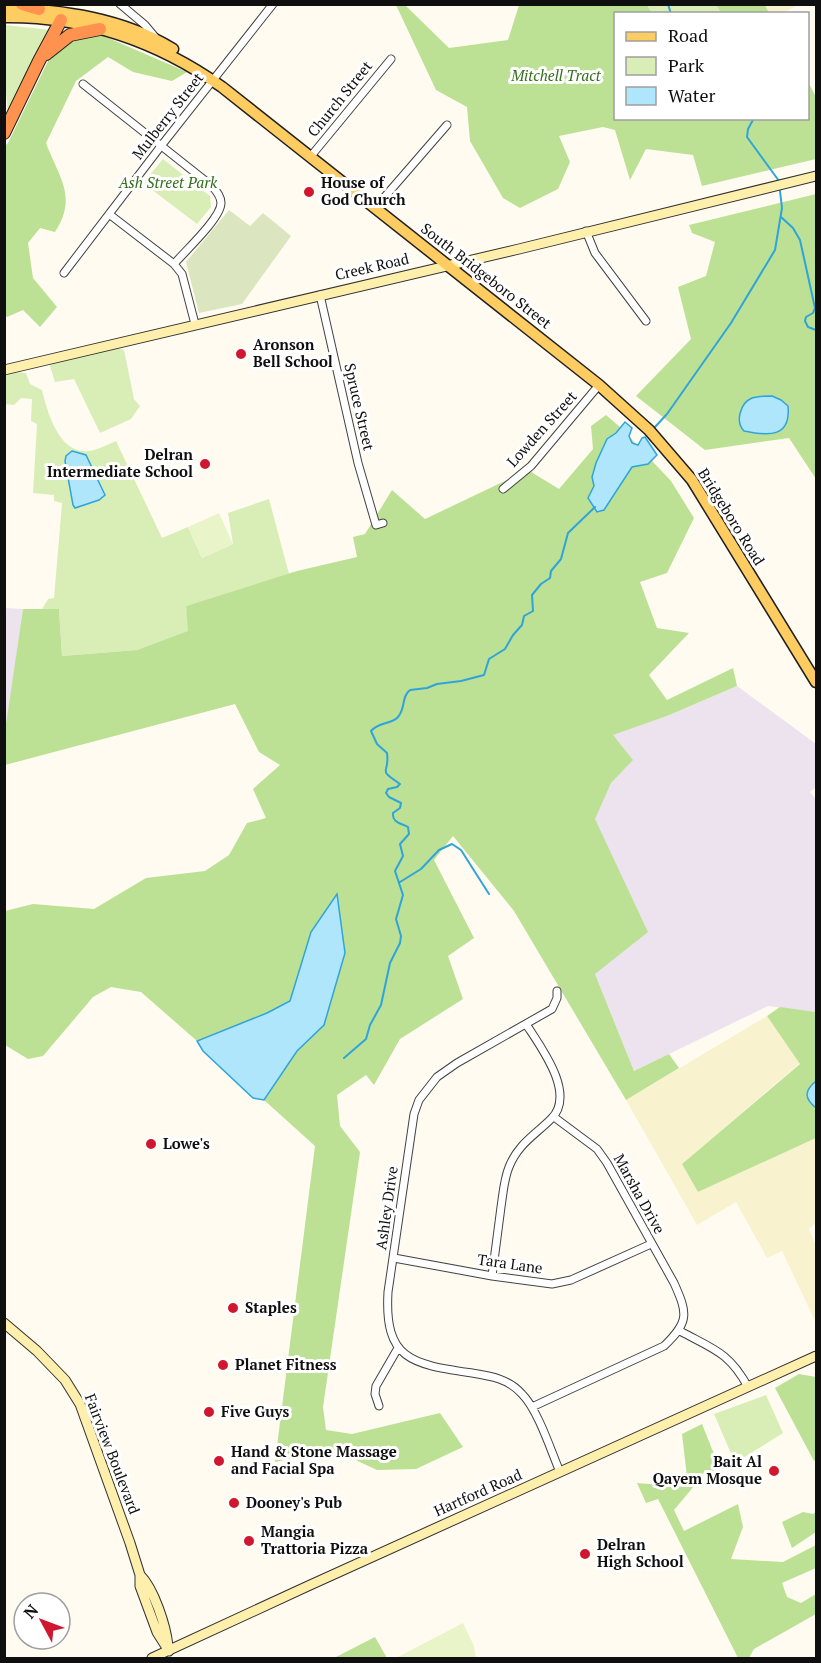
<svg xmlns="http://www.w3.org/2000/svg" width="821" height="1663" font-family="'PT Serif',serif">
<rect width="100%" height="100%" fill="#fffbf1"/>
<path fill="#ece3ee" d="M5 608 23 609 5 738Z
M737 686 816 744V787L810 792 816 799V1012L768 1006 634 1071 595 974 594 819 611 783 632 760 612 735 667 716Z"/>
<path fill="#f9f2ce" d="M765 5H798L781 14 769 13Z
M767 1016 800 1063 682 1164 698 1192 816 1138V1223L809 1229 816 1246V1323L782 1251 767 1258 736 1202 697 1225 626 1100Z"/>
<path fill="#d8eeb6" d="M647 5H716L721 13H652Z
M5 25 51 30 8 113 5 83Z
M163 159 210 196 211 207 197 224 143 183Z
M118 348 124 350 134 399 140 406 131 419 100 433 74 379 55 382 50 366 51 364Z
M15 372 26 373 30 384 42 390C48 414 60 459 94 450 101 448 109 444 116 441L162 538 188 527 202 558 233 544 228 513 269 499 289 574 186 606 189 631 137 650 62 656 59 609H42L48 599 54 598 62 503 54 501V495L33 493 37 424 31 421 32 399 21 398 14 405 5 404V375Z
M766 1395 783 1433 735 1463 714 1414Z"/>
<path fill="#bce194" d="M396 5H405L449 48 508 40 519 5H647L652 13 616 14V118H808V82L816 97V159L702 186 693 155 646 149 630 180 615 130 603 127 559 136 570 162 558 189 520 208 503 198 470 141 467 107 436 90Z
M716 5H765L769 13H721Z
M99 34 187 72 172 81 133 72 108 57 76 81 46 143C59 178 78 196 55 232L40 228 28 243 33 278 57 307 40 327 23 310 7 317 5 316 4 147 8 143 53 51 78 39Z
M816 194V479L789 438 705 450 636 396 691 339 678 287 706 276 715 242 692 233 689 225Z
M606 415 620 427 671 481 694 518 667 573 640 582 657 628 689 633 649 675 667 700 733 668 737 686 667 716 613 735 633 760 611 783 595 819 648 932 595 974 634 1071 669 1054 679 1068 626 1100 514 911 453 836 434 860 474 938 448 956 463 999 400 1039 374 1085 366 1075 337 1095 340 1126 360 1152 323 1407 326 1430 352 1434 440 1413 463 1447 416 1469 377 1470 334 1450 275 1462 315 1146 264 1100 297 1051 324 1025 337 895 311 932 290 1001 267 1013 197 1041 141 992 111 987 93 997 43 1056 28 1059 5 1045V911L33 904 94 909 146 878 205 871 229 855 247 823 266 818 253 789 280 765 259 752 235 704 5 765 4 738 23 609H59L62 656 137 650 188 631 186 606 297 571 357 557 353 537 365 534 392 490 425 519 528 470 559 489 593 449 591 426Z
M780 1007 816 1012V1138L698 1192 682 1164 800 1064 767 1016Z
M799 1374 816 1377V1459L814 1461 775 1388Z
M702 1424 720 1469 701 1474 695 1485 674 1510 684 1531 738 1504 743 1527 731 1559 783 1562 816 1545V1568L782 1583 787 1597 801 1603 816 1594V1614L754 1649 749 1658H738L658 1499 646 1503 637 1483 685 1487 687 1477 682 1434Z
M803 1512 813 1514 816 1512V1532L792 1548 782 1522Z
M375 1637 387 1658H334Z"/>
<path fill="#dbe5bf" d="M229 210 250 226 263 213 291 236 242 304 199 313 186 262Z"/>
<path fill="#e9f5c9" d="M219 513 233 544 202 558 188 527Z
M463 1623 474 1646 476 1658H396Z"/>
<path fill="#b0e6fc" stroke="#2fa4db" stroke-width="1.5" d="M772 396 781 400 788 406C791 438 768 436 744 431 735 422 740 403 752 398 758 396 765 396 772 396Z
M625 422 632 428 629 436 632 443 638 445 642 438 645 437 657 455 648 464 632 467 604 510 597 512 588 498 594 486 592 477 596 463 607 439 616 433Z
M72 451 86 455 105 495 99 500 75 508 73 505 65 461 66 456Z
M337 894 345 953 324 1025 297 1051 264 1100 253 1098 203 1051 197 1041 267 1013 290 1001 311 932Z
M816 1081V1108C804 1098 804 1091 816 1081Z"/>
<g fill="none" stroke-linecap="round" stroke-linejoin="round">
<path stroke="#2fa4db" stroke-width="2" d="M668 4 671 14
M754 118 748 129 747 137 779 181
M781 217 793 228 800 240 815 308 813 313 806 317 805 321 808 327 816 330
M655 427 667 414 731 323 775 250 782 208 780 191
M400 882 421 869 439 850 452 844 461 850 489 894
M344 1058 366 1039 370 1025 381 1005 390 963 400 943 401 936 396 919 403 895 395 871 403 856 400 844 409 834 408 827C401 823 392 823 393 813L400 808 401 803 389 797 386 793 388 789 397 787 400 784C376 768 390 775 387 753L377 744 371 731C380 721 391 725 398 717 406 708 401 697 410 690L427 688 437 684 461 681 484 675 489 659 505 649 513 635 522 625 524 616 533 611 532 595 541 584 550 578 551 571 561 559 568 533 595 507"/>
<defs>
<path id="street" d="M120 4 145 25 155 37
M83 84 212 186C216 191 221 196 221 203 221 218 185 251 174 264
M311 156 391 59
M375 208 447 125
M109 214 174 264 182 274 195 324
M586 231 595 253 646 321
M64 273 161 146 273 4
M320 295 358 463 376 525 383 523
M503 489 531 466 599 385
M557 991V998L552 1009 457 1063 437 1077 419 1100 414 1114 388 1292C384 1361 413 1364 472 1373 491 1376 509 1379 522 1394 538 1410 551 1451 560 1472
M394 1258 492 1276 552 1284 571 1280 651 1244
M492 1276C495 1253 498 1230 501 1207 503 1194 504 1179 509 1167 518 1144 535 1135 551 1119 577 1094 540 1046 526 1024
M680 1331C713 1349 729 1352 748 1387
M379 1406 375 1394 376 1386 398 1348
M532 1407 664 1346C689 1322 688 1314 674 1283L607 1163 597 1149 554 1117"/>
<path id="secondary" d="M4 370 519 249 816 176
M4 1323 37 1351 65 1380 80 1404 130 1543 140 1575V1586L157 1632 169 1651
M140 1575C154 1589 166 1626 168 1646
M152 1658 308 1586 816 1356"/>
<path id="primary" d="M4 8C63 10 122 18 173 49
M4 17C84 16 157 41 222 87L599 385 649 430 692 480 816 682"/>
<path id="highway" d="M22 4 39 9
M46 54 70 35 100 29
M4 133 39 61 61 20"/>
</defs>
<use href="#street" stroke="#424242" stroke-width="9"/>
<use href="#secondary" stroke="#313131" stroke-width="11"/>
<use href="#primary" stroke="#202020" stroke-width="13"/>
<use href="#highway" stroke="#202020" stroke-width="14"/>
<use href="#street" stroke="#fff" stroke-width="7"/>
<use href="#secondary" stroke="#ffefac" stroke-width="9"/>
<use href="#primary" stroke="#ffcc61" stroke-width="10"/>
<use href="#highway" stroke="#ff924f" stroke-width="12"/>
</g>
<g fill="#cf182f" stroke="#fff" stroke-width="2">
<circle cx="309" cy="192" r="6"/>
<circle cx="241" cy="354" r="6"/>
<circle cx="205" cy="464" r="6"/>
<circle cx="151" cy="1144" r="6"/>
<circle cx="233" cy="1308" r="6"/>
<circle cx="223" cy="1365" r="6"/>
<circle cx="209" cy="1412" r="6"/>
<circle cx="219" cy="1461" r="6"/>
<circle cx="774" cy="1471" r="6"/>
<circle cx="234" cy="1503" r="6"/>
<circle cx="249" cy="1541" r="6"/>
<circle cx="585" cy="1554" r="6"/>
</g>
<g text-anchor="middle" stroke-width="6" stroke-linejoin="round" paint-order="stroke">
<g font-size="15" font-style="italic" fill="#316f18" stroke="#fff">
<text x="556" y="81">Mitchell Tract</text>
<text x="168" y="188">Ash Street Park</text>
</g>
<g font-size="15" fill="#0f0f0f" stroke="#fff">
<text transform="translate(340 99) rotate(-51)" y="5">Church Street</text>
<text transform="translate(168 116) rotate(-52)" y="5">Mulberry Street</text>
<text transform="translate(372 267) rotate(-13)" y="5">Creek Road</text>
<text transform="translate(486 276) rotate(38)" y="5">South Bridgeboro Street</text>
<text transform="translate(359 407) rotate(77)" y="5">Spruce Street</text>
<text transform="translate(542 429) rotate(-48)" y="5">Lowden Street</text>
<text transform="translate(731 517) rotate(58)" y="5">Bridgeboro Road</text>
<text transform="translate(639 1194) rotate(61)" y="5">Marsha Drive</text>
<text transform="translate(387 1208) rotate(-82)" y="5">Ashley Drive</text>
<text transform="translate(510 1264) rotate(8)" y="5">Tara Lane</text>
<text transform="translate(112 1454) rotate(69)" y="5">Fairview Boulevard</text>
<text transform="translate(478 1493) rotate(-24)" y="5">Hartford Road</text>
</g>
<g font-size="15" font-weight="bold" fill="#0f0f0f" stroke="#fff" text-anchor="start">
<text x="321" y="188">House of<tspan x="321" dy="17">God Church</tspan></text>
<text x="253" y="350">Aronson<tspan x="253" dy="17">Bell School</tspan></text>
<text x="193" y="460" text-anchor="end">Delran<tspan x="193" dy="17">Intermediate School</tspan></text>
<text x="163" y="1149">Lowe's</text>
<text x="245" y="1313">Staples</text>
<text x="235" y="1370">Planet Fitness</text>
<text x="221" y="1417">Five Guys</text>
<text x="231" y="1457">Hand &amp; Stone Massage<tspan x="231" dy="17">and Facial Spa</tspan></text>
<text x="762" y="1467" text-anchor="end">Bait Al<tspan x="762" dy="17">Qayem Mosque</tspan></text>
<text x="246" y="1508">Dooney's Pub</text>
<text x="261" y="1537">Mangia<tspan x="261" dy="17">Trattoria Pizza</tspan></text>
<text x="597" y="1550">Delran<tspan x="597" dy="17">High School</tspan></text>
</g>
</g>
<rect width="821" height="1663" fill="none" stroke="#0f0f0f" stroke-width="12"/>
<rect x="614" y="12" width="195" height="108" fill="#ffffff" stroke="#9f9f9f" stroke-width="1.5"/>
<rect x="626" y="32" width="30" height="9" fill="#ffcc61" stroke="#9f9f9f" stroke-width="1.5"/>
<text x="668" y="42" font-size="18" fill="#0f0f0f">Road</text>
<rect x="626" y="57" width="30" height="18" fill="#d8eeb6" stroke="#9f9f9f" stroke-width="1.5"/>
<text x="668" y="72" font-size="18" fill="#0f0f0f">Park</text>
<rect x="626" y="87" width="30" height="18" fill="#b0e6fc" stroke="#9f9f9f" stroke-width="1.5"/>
<text x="668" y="102" font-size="18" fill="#0f0f0f">Water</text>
<g transform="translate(42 1621) rotate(311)"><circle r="28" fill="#ffffff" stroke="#9f9f9f" stroke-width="1.5"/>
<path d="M0-4.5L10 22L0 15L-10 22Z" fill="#cf182f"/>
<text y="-9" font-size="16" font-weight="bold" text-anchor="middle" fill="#0f0f0f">N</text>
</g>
</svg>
